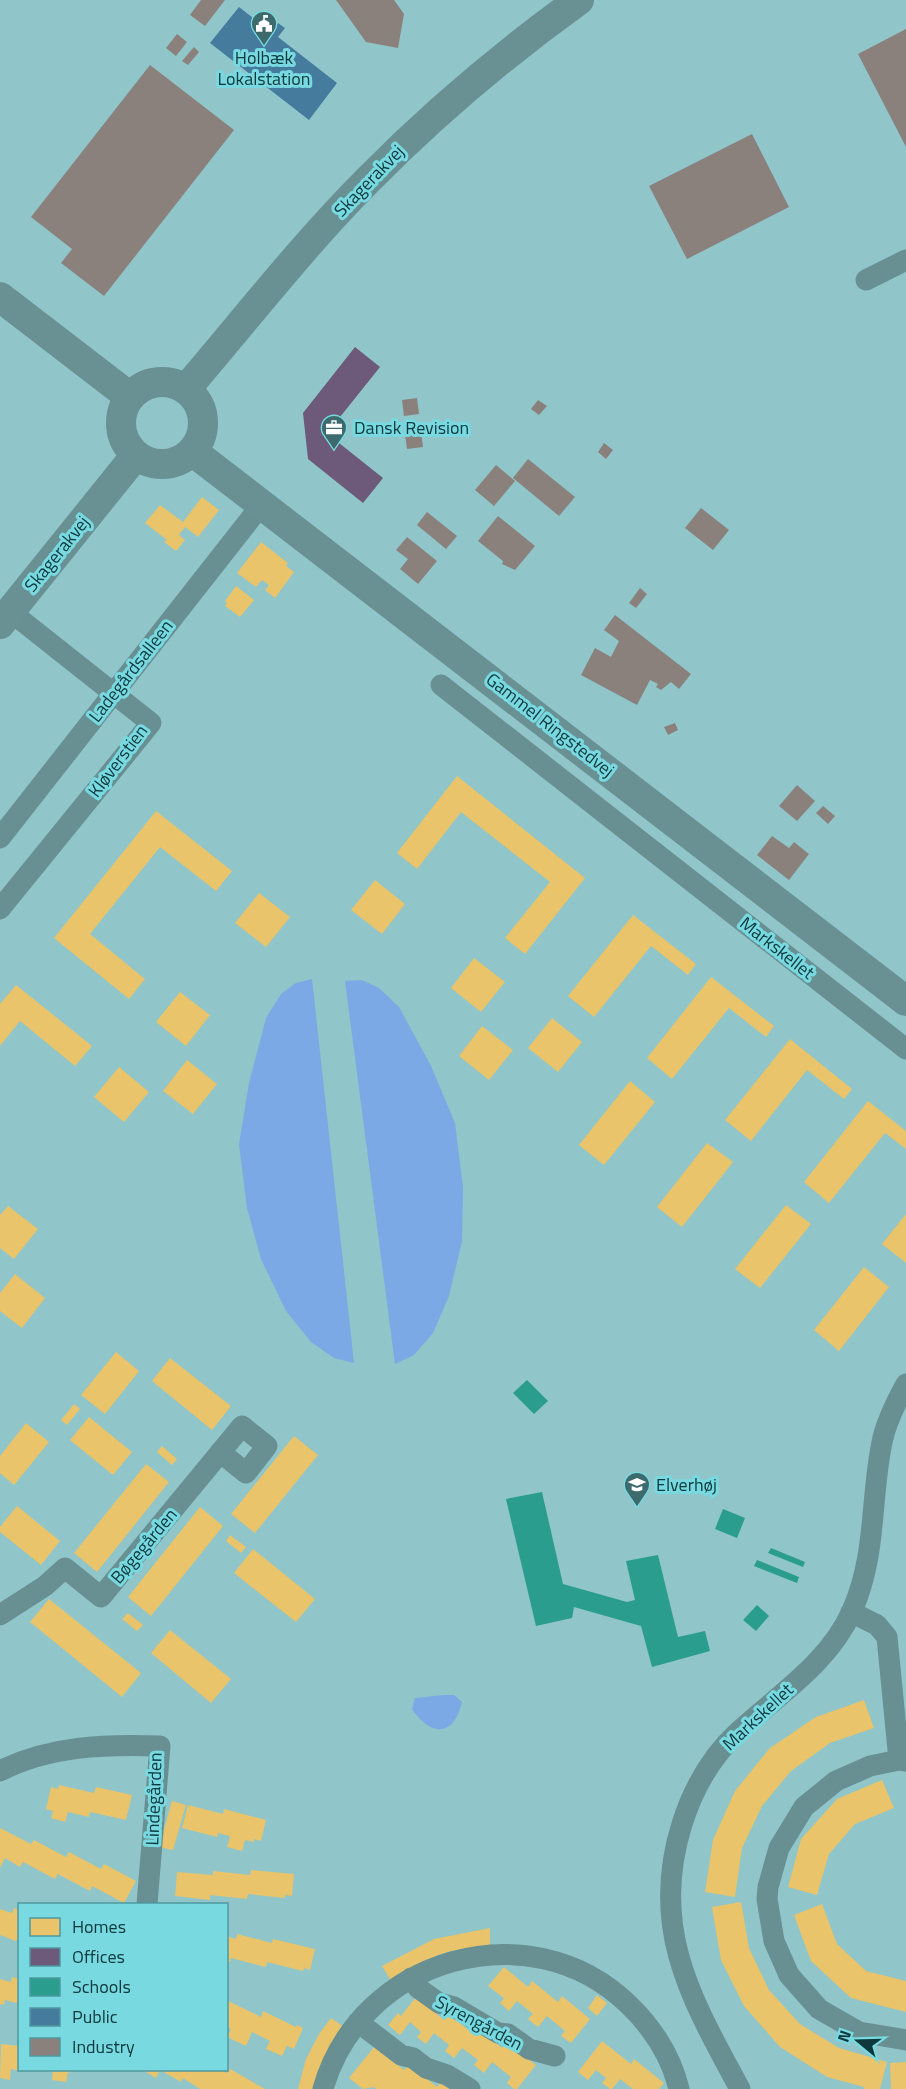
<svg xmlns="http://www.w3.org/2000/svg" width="906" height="2089" font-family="'Titillium Web',sans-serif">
<rect width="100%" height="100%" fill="#90c5c9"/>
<path fill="#7aa9e5" d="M312 979 354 1363 334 1358 311 1342 286 1311 261 1259 247 1208 239 1144 249 1083 266 1018 281 994 296 983Z
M362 980 379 988 399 1007 431 1066 455 1123 463 1187 462 1241 449 1296 433 1333 414 1355 395 1364 345 981Z
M444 1695H454L462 1702C454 1737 431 1737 412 1709L415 1698Z"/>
<path fill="#e9c46a" d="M202 497 219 510 198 537 185 527 179 535 185 540 176 551 164 542 167 540 145 523 160 505 183 522Z
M261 542 288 563 286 566 294 572 275 598 265 590 269 585 262 580 256 587 237 573Z
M236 586 254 600 240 617 225 606 227 603 225 601Z
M457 776 585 878 525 954 505 938 550 882 461 812 417 869 397 853Z
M156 811 232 871 216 891 160 847 90 934 145 979 129 999 54 938Z
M375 880 405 904 382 934 351 910Z
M259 893 290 917 266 947 235 923Z
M633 915 696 964 688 975 651 946 594 1017 568 996Z
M474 958 505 982 481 1012 451 988Z
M711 977 774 1026 766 1037 729 1008 672 1079 647 1058Z
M16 985 92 1046 75 1066 20 1021 0 1046V1004Z
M180 992 210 1015 186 1046 156 1022Z
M552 1018 582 1042 558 1072 528 1048Z
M482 1026 513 1050 489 1080 459 1056Z
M790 1039 852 1089 844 1099 807 1070 751 1141 725 1120Z
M187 1060 217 1084 193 1114 163 1091Z
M119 1067 149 1092 124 1122 94 1097Z
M630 1081 655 1102 604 1165 579 1145Z
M868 1101 906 1131V1149L885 1133 829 1203 804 1182Z
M707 1143 733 1162 682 1227 657 1207Z
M786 1205 811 1224 760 1288 735 1269Z
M8 1206 38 1229 14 1259 0 1248V1215Z
M906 1214V1263L882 1244Z
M864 1267 889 1287 839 1351 814 1330Z
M15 1274 45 1298 22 1328 0 1311V1293Z
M116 1352 139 1371 105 1414 81 1395Z
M170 1358 231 1406 212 1430 152 1381Z
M74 1404 80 1409 67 1425 61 1420Z
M89 1417 132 1452 113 1475 70 1440Z
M26 1423 49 1442 14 1485 0 1473V1456Z
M294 1436 318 1455 255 1533 231 1514Z
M162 1446 177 1459 172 1465 157 1452Z
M146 1464 169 1482 97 1572 74 1553Z
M17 1506 60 1541 41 1565 0 1532V1527Z
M200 1507 223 1526 151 1616 128 1597Z
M230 1535 246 1547 241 1553 226 1541Z
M253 1549 315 1599 296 1622 234 1573Z
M49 1599 141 1673 122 1697 30 1622Z
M128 1613 143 1625 137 1631 122 1619Z
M170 1630 231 1679 211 1703 151 1653Z
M864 1700 874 1728 830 1743 791 1771 762 1806 742 1848 735 1897 705 1892 713 1840 735 1791 770 1748 816 1717Z
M882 1780 894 1808 855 1824 829 1854 817 1895 788 1887 801 1839 837 1799Z
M59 1785 94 1793 96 1787 132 1795 126 1820 90 1812 89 1817 68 1812 65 1822 51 1818 53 1811 46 1809 51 1787 58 1789Z
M172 1801 186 1805 173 1850 159 1847Z
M188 1805 223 1814 224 1809 266 1820 261 1841 254 1839V1842L245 1840 242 1851 227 1847 230 1836 218 1833 217 1837 182 1828Z
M0 1828 31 1844 34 1840 66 1857 69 1852 101 1869 104 1864 136 1881 124 1903 92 1886 90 1891 58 1874 55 1879 23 1862 20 1867 5 1858 0 1868Z
M251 1870 294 1874 292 1896 285 1895V1898L248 1894 247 1899 210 1895V1900L175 1896 177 1872 213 1875V1871L250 1875Z
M741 1902 749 1948 769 1990 800 2024 839 2048 887 2062 880 2089H864V2087L827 2077 780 2047 744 2006 721 1960 712 1907Z
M822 1904 837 1944 866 1971 906 1981V2012L851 1998 811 1961 794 1915Z
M14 1908 20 1910V1936L16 1941 0 1935V1909L12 1913Z
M490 1928V1945L451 1951 438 1955 414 1966 391 1981 382 1966 434 1939Z
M237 1934 272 1943 273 1939 315 1949 310 1970 304 1968 303 1971 267 1962 266 1967 231 1958 230 1962 226 1961V1936L236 1939Z
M504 1967 528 1987 532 1981 558 2002 562 1996 590 2019 571 2043 561 2036 565 2031 547 2016 538 2027 528 2019 533 2014 517 2001 509 2011 500 2003 504 1998 488 1986Z
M12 1977 20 1979V2004L5 2000 4 2005 0 2004V1979L11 1982Z
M597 1995 607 2003 597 2016 588 2008Z
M416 1997 444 2020 449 2014 473 2034 477 2028 502 2048 507 2042 536 2065 517 2089H514L507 2083 511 2077 492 2062 484 2073 474 2065 478 2060 462 2048 454 2058 445 2051 449 2045 434 2033 426 2044 417 2037 421 2032 410 2022 400 2035 388 2025 398 2013 401 2016Z
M228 2001 261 2017 263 2011 296 2027 297 2025 303 2028 294 2049 287 2046 282 2056 266 2049 270 2041 252 2032 246 2046 227 2037 231 2029 226 2027Z
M331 2018 344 2027 315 2089H298L306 2059 319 2034Z
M602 2041 631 2064 634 2059 664 2083 659 2089H633L620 2079 612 2089H610L602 2083 606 2078 596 2070 588 2080 578 2072Z
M1 2044 20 2046V2071L11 2069 10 2080 0 2078Z
M375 2046 404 2070 409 2064 437 2087 441 2082 450 2089H376L374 2087 363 2089 349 2078Z
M906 2062V2089H891L890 2063Z
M230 2069 265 2089H200L183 2078 181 2082 160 2070 156 2078 146 2072 147 2070H220L227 2073Z
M53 2070H71L70 2073 68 2072 66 2082 52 2080Z"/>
<path fill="#6d597a" d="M355 347 380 367 336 422 339 443 383 478 363 503 308 459 303 413Z"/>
<path fill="#2a9d8f" d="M527 1380 548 1401 534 1414 513 1393Z
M542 1492 563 1584 627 1602 635 1600 626 1561 658 1555 678 1637 705 1631 710 1651 652 1667 641 1626 574 1607 572 1618 536 1626 506 1499Z
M723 1509 745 1518 737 1538 715 1529Z
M771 1548 805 1562 803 1567 768 1553Z
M757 1560 799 1577 797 1583 754 1566Z
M757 1605 769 1616 756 1631 743 1620Z"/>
<path fill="#457b9d" d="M239 7 271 32 278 23 285 28 278 37 337 83 309 120 210 43Z"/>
<path fill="#8a817c" d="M201 0H225L205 26 190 15Z
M336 0H394L404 14 398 48 366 42Z
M906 29V147L858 54Z
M177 34 187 42 176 56 166 48Z
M194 47 199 52 188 65 182 61Z
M150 65 234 130 104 296 61 263 72 249 31 217Z
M752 134 789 207 687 259 649 186Z
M417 398 419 414 404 416 402 400Z
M538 400 547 406 539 415 531 409Z
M421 432 423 447 407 449 405 434Z
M604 443 613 450 606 459 598 452Z
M528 459 575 497 559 516 513 478Z
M496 465 515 481 494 506 475 490Z
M701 508 729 530 713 550 685 528Z
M427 512 457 536 446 549 417 525Z
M498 516 535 546 515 570 502 564 503 561 478 541Z
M407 537 437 561 418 584 400 569 408 559 396 550Z
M640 588 647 594 636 608 629 603Z
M615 615 691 674 679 689 671 682 661 690 656 687 658 684 650 680 637 705 581 675 595 648 611 657 619 641 604 630Z
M675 723 678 730 668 735 664 727Z
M797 785 815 801 797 821 779 806Z
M823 806 835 816 828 824 816 813Z
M772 836 789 848 794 842 809 854 789 880 757 855Z"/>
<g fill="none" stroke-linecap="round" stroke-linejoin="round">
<path stroke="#688f92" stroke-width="21" d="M866 280 906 260
M441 685 906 1049
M0 838 262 504
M0 909 151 723 21 620 12 610
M851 1612 877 1625 887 1637 899 1760 906 1761
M0 1615 45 1586 65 1568 101 1597 242 1426 267 1446 246 1473 220 1452
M899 1760 870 1766 836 1781 804 1807 779 1848 768 1887 767 1899 774 1941 789 1975 819 2009 859 2032 906 2040
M0 1771C49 1746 105 1744 160 1746L147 1904
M411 1978 418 1988 439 2003 454 2007 498 2033 508 2034 529 2049 555 2056
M358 2022 401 2055 413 2058 426 2068 447 2075 470 2089
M323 2089C360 1958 529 1909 628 2004 652 2027 671 2056 679 2089
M740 2089C692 2000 649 1929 682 1824 693 1789 711 1757 738 1732 778 1695 829 1663 852 1611 877 1554 870 1501 882 1442 886 1422 896 1402 906 1384"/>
<path stroke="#699093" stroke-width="30" d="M0 297 130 397
M121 423a41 41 0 1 1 82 0a41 41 0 1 1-82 0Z
M186 389C246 319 303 245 368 180 433 114 504 54 579 0
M192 451 906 1001
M0 624 136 455"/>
</g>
<defs>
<symbol id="civic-pin" viewBox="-11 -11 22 30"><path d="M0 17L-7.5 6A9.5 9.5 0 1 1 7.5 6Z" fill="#3c6a6d" stroke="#78d9e1"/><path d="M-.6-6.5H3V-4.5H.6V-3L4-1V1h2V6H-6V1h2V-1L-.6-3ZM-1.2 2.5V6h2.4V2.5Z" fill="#fff"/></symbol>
<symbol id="office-pin" viewBox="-11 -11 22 30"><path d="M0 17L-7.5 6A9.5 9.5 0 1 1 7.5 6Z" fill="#3c6a6d" stroke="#78d9e1"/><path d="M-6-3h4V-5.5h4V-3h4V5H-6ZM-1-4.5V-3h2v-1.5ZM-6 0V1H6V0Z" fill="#fff"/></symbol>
<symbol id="school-pin" viewBox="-11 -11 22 30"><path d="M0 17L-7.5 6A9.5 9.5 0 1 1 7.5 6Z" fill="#3c6a6d" stroke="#78d9e1"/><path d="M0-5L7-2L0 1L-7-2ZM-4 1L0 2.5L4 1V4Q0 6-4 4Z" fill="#fff"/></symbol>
</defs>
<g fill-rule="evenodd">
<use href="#civic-pin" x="249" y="9" width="30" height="40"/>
<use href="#office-pin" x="319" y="413" width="30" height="40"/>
<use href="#school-pin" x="622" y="1470" width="30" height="40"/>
</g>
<g text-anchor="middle" stroke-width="6" stroke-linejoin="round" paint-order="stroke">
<g font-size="18" fill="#0e393c" stroke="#78d9e1" text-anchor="start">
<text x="264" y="64" text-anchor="middle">Holbæk<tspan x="264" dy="21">Lokalstation</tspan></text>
<text x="354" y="434">Dansk Revision</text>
<text x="656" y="1491">Elverhøj</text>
</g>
<g font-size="18" fill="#0e393c" stroke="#78d9e1">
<text transform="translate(369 181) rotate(-46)" y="6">Skagerakvej</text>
<text transform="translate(57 554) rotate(-51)" y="6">Skagerakvej</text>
<text transform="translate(131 671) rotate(-52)" y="6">Ladegårdsalleen</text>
<text transform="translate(550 725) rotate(38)" y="6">Gammel Ringstedvej</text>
<text transform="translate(118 761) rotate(-53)" y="6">Kløverstien</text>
<text transform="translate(777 948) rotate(38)" y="6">Markskellet</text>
<text transform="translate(144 1546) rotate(-50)" y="6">Bøgegården</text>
<text transform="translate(758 1717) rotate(-43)" y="6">Markskellet</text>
<text transform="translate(154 1799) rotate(-88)" y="6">Lindegården</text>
<text transform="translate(479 2023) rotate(28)" y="6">Syrengården</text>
</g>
</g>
<rect x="18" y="1903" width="210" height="168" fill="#78d9e1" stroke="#4e999f" stroke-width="1.5"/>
<rect x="30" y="1918" width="30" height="18" fill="#e9c46a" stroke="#4e999f" stroke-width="1.5"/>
<text x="72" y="1933" font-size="18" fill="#0e393c">Homes</text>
<rect x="30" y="1948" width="30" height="18" fill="#6d597a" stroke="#4e999f" stroke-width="1.5"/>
<text x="72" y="1963" font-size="18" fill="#0e393c">Offices</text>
<rect x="30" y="1978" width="30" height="18" fill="#2a9d8f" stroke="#4e999f" stroke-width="1.5"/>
<text x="72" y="1993" font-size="18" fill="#0e393c">Schools</text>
<rect x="30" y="2008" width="30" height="18" fill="#457b9d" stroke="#4e999f" stroke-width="1.5"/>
<text x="72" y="2023" font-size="18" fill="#0e393c">Public</text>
<rect x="30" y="2038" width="30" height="18" fill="#8a817c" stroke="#4e999f" stroke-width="1.5"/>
<text x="72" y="2053" font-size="18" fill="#0e393c">Industry</text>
<g transform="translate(858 2041) rotate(289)" stroke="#78d9e1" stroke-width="4.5" paint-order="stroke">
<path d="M0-4.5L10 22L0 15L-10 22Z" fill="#0e393c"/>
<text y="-9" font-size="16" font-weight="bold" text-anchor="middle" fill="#0e393c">N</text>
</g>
</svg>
